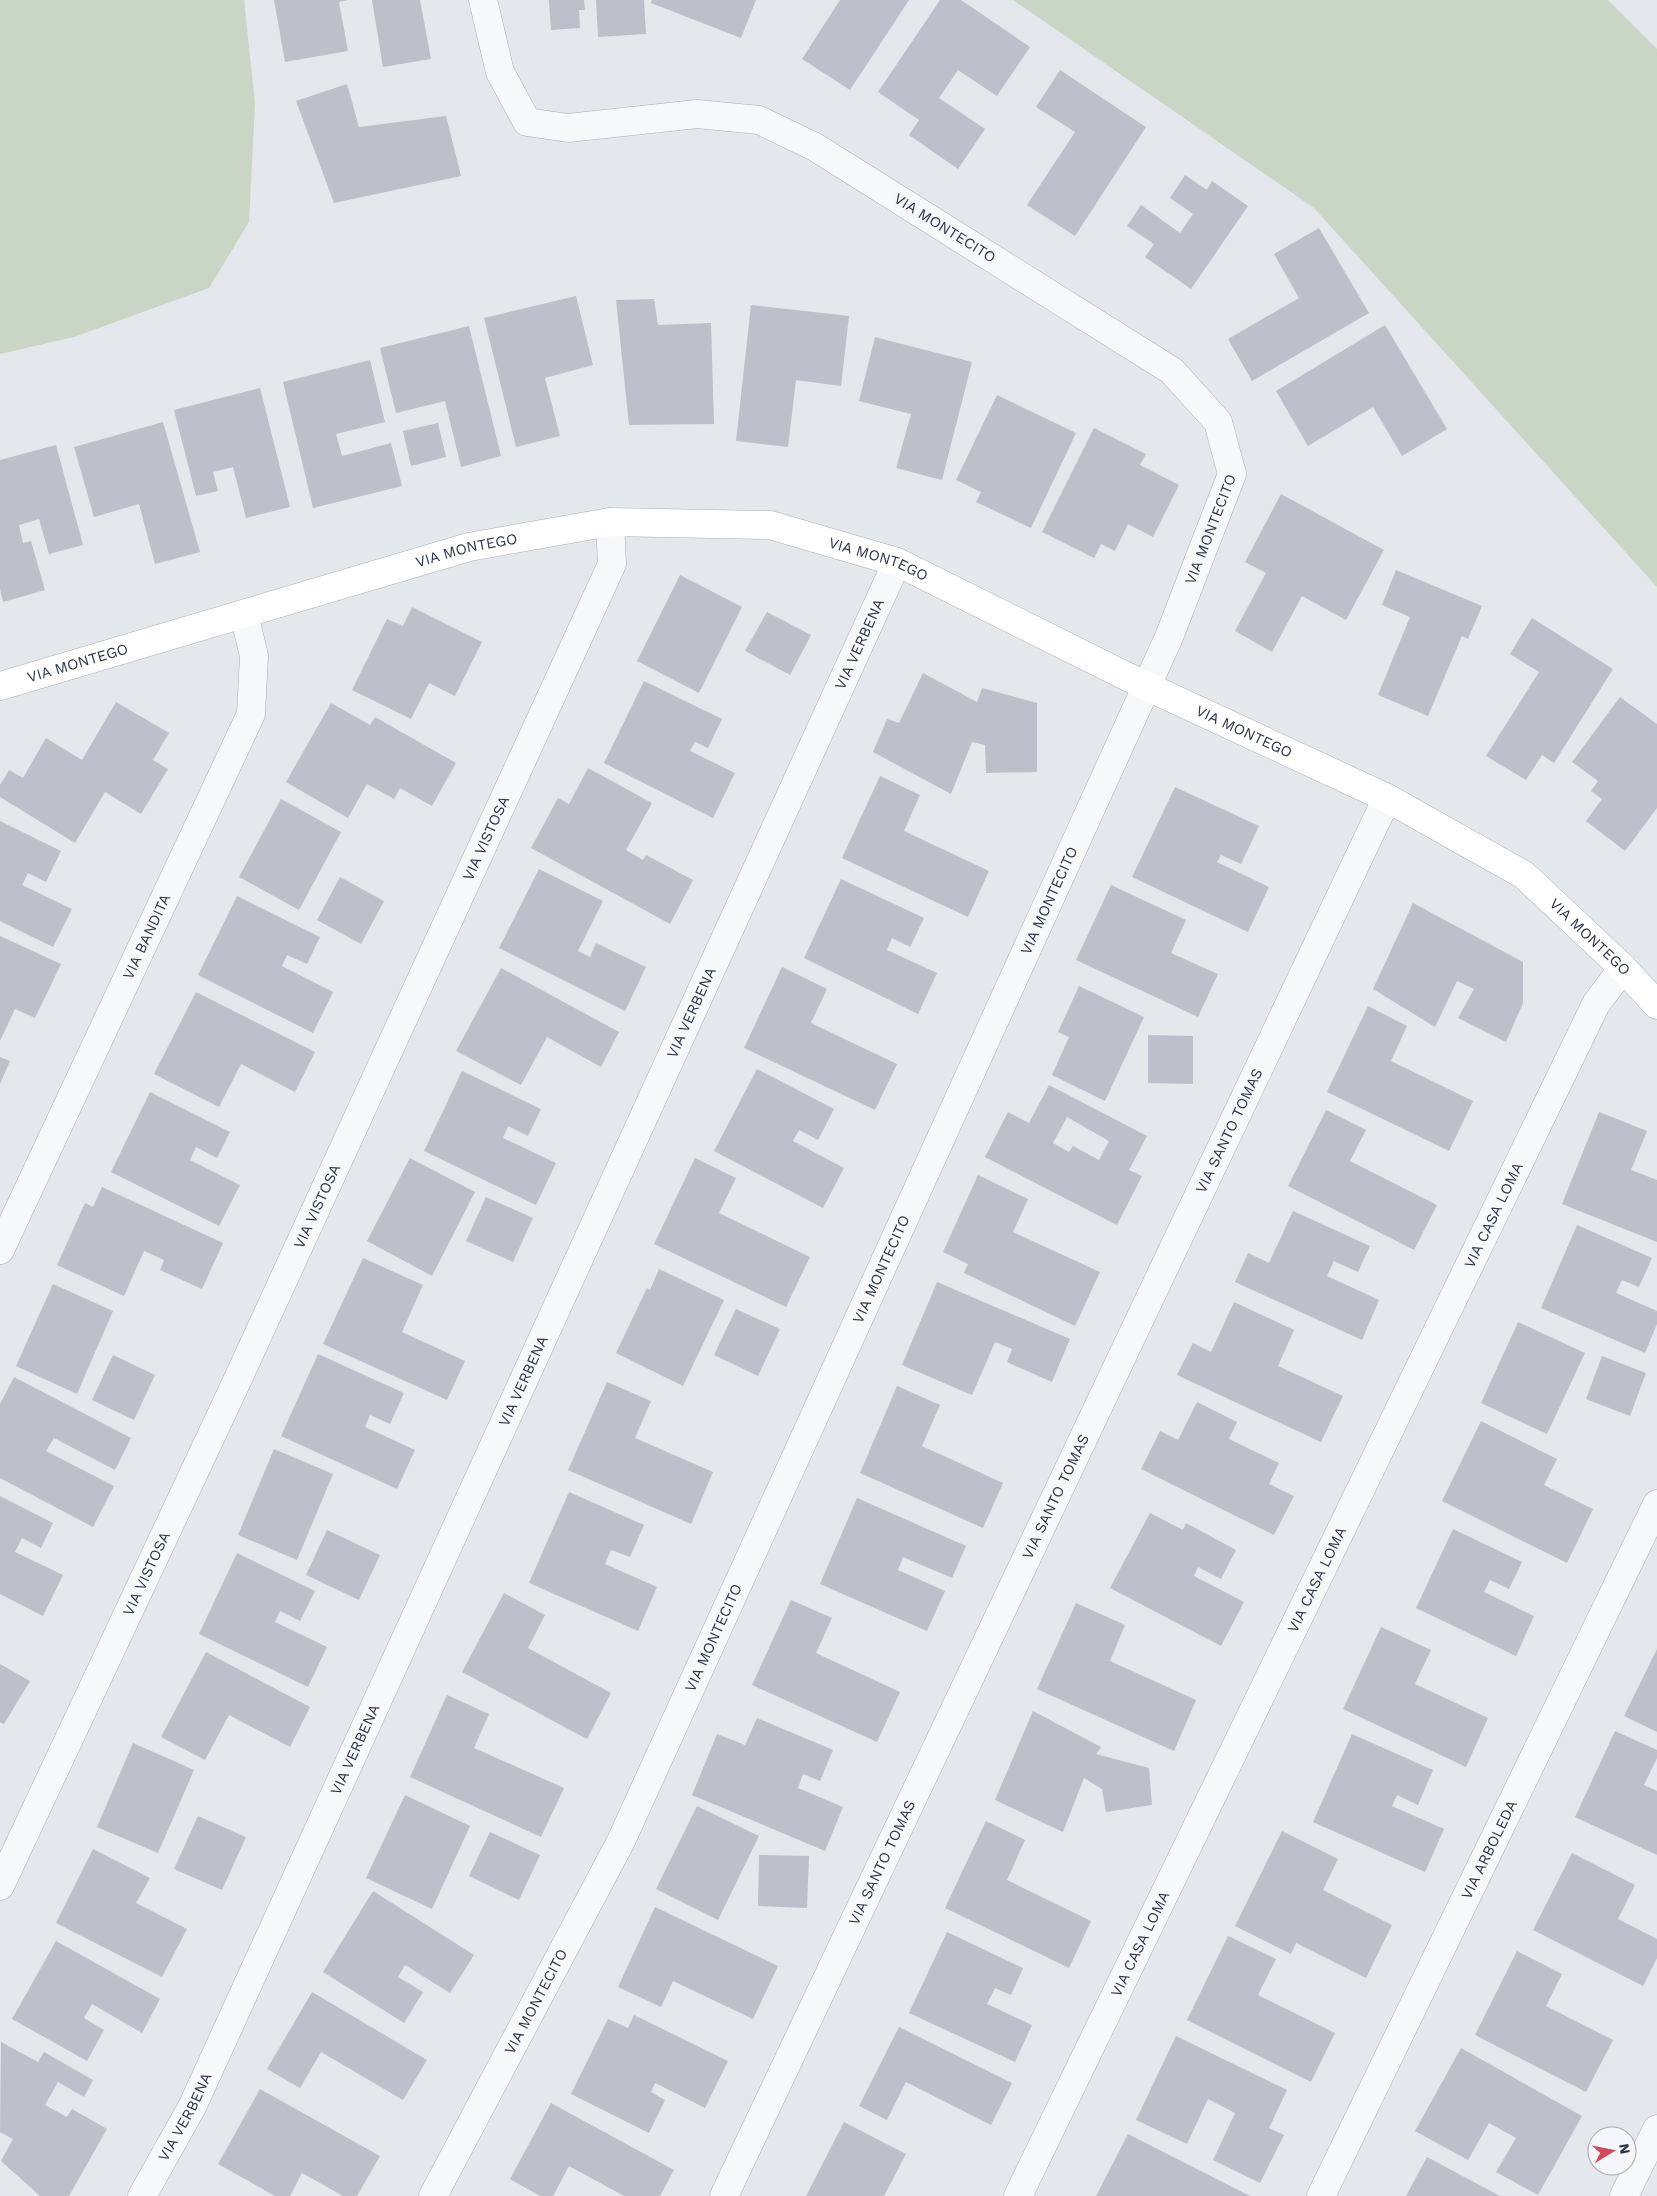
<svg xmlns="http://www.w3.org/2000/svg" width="1657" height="2196" font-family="'Work Sans',sans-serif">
<rect width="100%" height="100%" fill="#e4e7ec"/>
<path fill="#c9d6c5" d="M0 0H244L255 103 249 222 209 288 74 337 0 354Z
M1013 0H1608L1657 49V587L1314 208Z"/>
<path fill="#bbc0ca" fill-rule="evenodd" d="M274 0H348L339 2 348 51 285 62Z
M372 0H420L431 59 383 67Z
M549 0H584L585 10H579L580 28 551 30Z
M596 0H644L646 34 598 37Z
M652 0H756L741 38 651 3Z
M840 0H909L850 90 802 59Z
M940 0H961L1030 47 997 96 958 70 939 98 985 129 958 169 909 135 919 120 878 92Z
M1060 70 1146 127 1075 236 1027 205 1075 132 1036 107Z
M347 84 359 127 446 116 461 176 334 203 296 101Z
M1185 175 1207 190 1212 181 1248 206 1191 289 1145 257 1154 244 1127 226 1141 205 1180 233 1193 214 1170 198Z
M1319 228 1369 313 1252 381 1228 339 1299 298 1274 254Z
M576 296 593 365 545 378 560 436 516 447 484 318Z
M654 299 658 325 711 323 714 424 629 425 616 300Z
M751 305 849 316 841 386 796 380 788 447 736 441Z
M1385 325 1447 429 1402 456 1373 407 1308 446 1276 391Z
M469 326 501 456 461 467 445 401 396 413 380 348Z
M875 337 972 362 942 480 896 468 911 414 859 401Z
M370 360 385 422 336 434 342 456 391 443 402 486 313 508 283 382Z
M260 388 290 507 246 518 233 467 213 472 218 491 196 496 174 410Z
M997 395 1076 433 1031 528 976 502 981 492 956 480Z
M163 422 200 552 155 564 139 504 94 517 74 447Z
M438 423 446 457 411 466 403 431Z
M1094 428 1146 454 1140 465 1179 485 1153 537 1128 524 1115 551 1101 544 1094 558 1042 532Z
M56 445 83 545 49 554 39 519 19 525 23 543 31 541 45 590 3 602 0 589V460Z
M1281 494 1384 550 1346 620 1302 596 1272 652 1235 631 1266 573 1245 562Z
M1396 570 1482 606 1468 639 1462 636 1428 716 1378 695 1410 617 1382 605Z
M680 575 742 607 699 693 637 661Z
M412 607 482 642 455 696 429 683 411 719 352 690 387 619 403 626Z
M767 612 811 635 790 675 745 651Z
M1532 618 1613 669 1554 763 1542 755 1526 780 1486 756 1539 672 1510 654Z
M923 673 977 702 982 688 1037 703V772L986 773 985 745 972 742 951 794 873 752 887 719 899 723Z
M644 681 722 719 708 748 695 742 690 751 735 773 713 818 604 763Z
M1620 697 1657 724V808L1625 851 1586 821 1602 799 1591 791 1598 781 1572 762Z
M116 702 169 733 153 760 168 769 141 814 105 792 75 843 0 797V785L9 770 23 778 46 738 82 760Z
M331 703 370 725 375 717 456 763 432 806 400 788 394 799 367 784 348 818 286 782Z
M588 768 652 803 626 850 643 860 646 855 693 880 670 924 531 848 558 798 569 804Z
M880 776 920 795 904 831 989 871 968 917 842 858Z
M1175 787 1259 826 1241 864 1221 855 1217 862 1269 887 1248 932 1132 877Z
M281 799 341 832 299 910 239 877Z
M0 821 61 851 46 882 28 873 22 885 72 909 53 947 0 921Z
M539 869 603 901 578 951 590 957 596 943 646 967 625 1011 499 948Z
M340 877 384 901 361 944 317 920Z
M841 879 924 918 910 947 892 938 887 950 937 973 918 1014 804 958Z
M1111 885 1186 920 1171 953 1218 974 1198 1017 1076 960Z
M237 896 320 937 307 964 287 955 282 966 333 992 313 1033 198 975Z
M1413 903 1523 962V1003L1506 1042 1458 1018 1474 989 1457 981 1435 1027 1373 989Z
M0 936 61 964 35 1018 15 1009 0 1041Z
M782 967 827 989 811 1023 897 1064 875 1110 744 1048Z
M501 968 619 1032 601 1067 547 1037 521 1085 456 1051Z
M1079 986 1144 1017 1105 1101 1052 1075 1069 1037 1058 1032Z
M196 992 315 1052 295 1092 241 1064 219 1107 154 1074Z
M1368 1006 1407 1026 1391 1061 1473 1101 1449 1151 1327 1092Z
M1148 1035 1193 1036V1084L1148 1083Z
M0 1057 10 1061 0 1084Z
M757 1069 834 1109 818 1140 799 1130 793 1141 844 1168 823 1208 714 1151Z
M462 1071 541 1109 528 1136 508 1126 503 1138 556 1163 536 1205 424 1151Z
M1049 1085 1147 1136 1129 1170 1142 1176 1117 1225 985 1157 1008 1112 1029 1123ZM1067 1117 1109 1141 1099 1160 1073 1146 1069 1152 1053 1143Z
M150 1092 230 1132 217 1158 196 1147 190 1160 240 1185 219 1226 111 1172Z
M1326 1110 1366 1130 1350 1161 1437 1205 1414 1250 1288 1186Z
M1599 1112 1647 1131 1631 1170 1657 1180V1242L1562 1204Z
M410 1158 475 1192 432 1276 367 1241Z
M695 1158 736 1178 719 1213 810 1257 786 1307 654 1244Z
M978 1175 1028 1199 1013 1232 1100 1272 1075 1326 964 1273 968 1264 943 1252Z
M102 1187 223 1243 202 1289 160 1270 164 1260 144 1251 124 1296 57 1265 85 1203 93 1207Z
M486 1197 533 1218 513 1262 466 1241Z
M1293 1211 1370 1246 1358 1272 1334 1261 1327 1276 1379 1300 1362 1340 1235 1282 1248 1253 1269 1263Z
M1577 1225 1652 1258 1639 1287 1622 1280 1616 1293 1657 1311V1324L1645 1353 1541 1308Z
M363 1258 423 1285 402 1332 465 1361 447 1400 323 1344Z
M659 1269 724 1300 683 1386 616 1353 647 1288 650 1290Z
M937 1282 1070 1339 1052 1382 1007 1362 1012 1349 995 1342 972 1395 902 1365Z
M53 1284 113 1311 77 1394 16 1366Z
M1234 1302 1294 1330 1278 1366 1343 1396 1321 1442 1177 1375 1193 1343 1211 1352Z
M736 1309 780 1329 758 1376 714 1355Z
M1518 1322 1585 1353 1547 1434 1481 1403Z
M318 1354 404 1393 390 1424 370 1415 365 1427 415 1450 397 1489 281 1436Z
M113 1355 155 1375 134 1420 92 1400Z
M1602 1356 1646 1373 1630 1416 1586 1399Z
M14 1377 131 1438 115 1470 54 1438 46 1451 114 1486 93 1527 0 1478V1404Z
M607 1382 651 1401 635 1438 713 1472 691 1524 568 1470Z
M897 1386 940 1405 922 1446 1003 1483 983 1528 860 1473Z
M1197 1402 1237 1422 1229 1439 1279 1463 1269 1484 1294 1496 1274 1535 1141 1469 1160 1431 1178 1440Z
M1481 1421 1557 1459 1544 1485 1593 1509 1567 1563 1442 1501Z
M274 1449 333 1474 297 1560 238 1535Z
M569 1492 644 1525 630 1557 611 1550 605 1564 657 1587 638 1631 529 1583Z
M0 1496 53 1523 41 1548 22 1538 15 1552 63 1575 43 1616 0 1594Z
M857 1498 966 1546 952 1578 903 1557 898 1570 945 1591 927 1631 820 1584Z
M1150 1513 1183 1530 1186 1523 1236 1550 1221 1579 1198 1567 1194 1576 1244 1602 1221 1646 1110 1588Z
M1453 1529 1522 1562 1509 1589 1490 1580 1484 1592 1534 1616 1516 1656 1416 1608Z
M327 1530 380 1555 359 1600 306 1575Z
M237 1553 315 1591 300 1621 280 1611 275 1622 327 1647 308 1687 199 1634Z
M504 1593 545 1615 528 1648 611 1693 587 1739 462 1672Z
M791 1600 832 1618 816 1653 900 1692 877 1742 752 1685Z
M1076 1603 1125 1625 1110 1661 1196 1700 1174 1751 1037 1689Z
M1381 1627 1431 1650 1415 1684 1488 1718 1466 1767 1343 1709Z
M1657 1649V1732L1624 1716Z
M206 1652 310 1707 290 1747 229 1715 205 1760 161 1737Z
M0 1664 30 1681 4 1724 0 1722Z
M447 1695 489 1714 474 1748 564 1788 541 1837 410 1777Z
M1033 1711 1101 1747 1096 1754 1149 1768 1152 1805 1106 1812 1102 1789 1084 1778 1063 1832 995 1800Z
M757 1718 833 1750 820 1781 803 1774 798 1788 843 1807 825 1851 692 1795 717 1734 745 1745Z
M1615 1731 1657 1750V1758L1644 1785 1657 1791V1855L1575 1817Z
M1352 1734 1433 1770 1418 1805 1397 1795 1392 1806 1444 1829 1425 1872 1313 1822Z
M133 1743 194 1770 158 1853 97 1827Z
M405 1795 470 1826 432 1909 366 1878Z
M697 1806 759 1836 718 1920 656 1889Z
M198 1816 246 1837 222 1890 174 1869Z
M986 1821 1025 1840 1007 1880 1091 1921 1069 1968 945 1908Z
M1282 1831 1338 1859 1323 1890 1392 1925 1366 1978 1296 1943 1291 1954 1235 1926Z
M490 1832 540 1855 519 1900 469 1876Z
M93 1849 150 1878 136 1903 187 1929 162 1977 56 1923Z
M1572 1853 1635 1885 1618 1919 1657 1939V1958L1643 1986 1533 1930Z
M759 1855 809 1856 807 1908 758 1906Z
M373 1891 474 1955 450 1993 405 1965 398 1977 423 1992 404 2023 323 1972Z
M655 1907 778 1966 753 2019 673 1981 661 2007 618 1987Z
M947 1932 1023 1968 1011 1995 995 1988 987 2004 1032 2025 1015 2062 909 2013Z
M1228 1936 1276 1959 1258 1995 1335 2033 1311 2082 1187 2020Z
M56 1941 160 1999 142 2033 92 2004 84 2018 104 2030 87 2061 12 2019Z
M1517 1951 1562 1974 1546 2006 1613 2040 1586 2092 1475 2035Z
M312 1992 427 2060 403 2100 321 2052 300 2088 267 2069Z
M634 2015 728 2061 705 2108 655 2083 651 2092 665 2100 649 2133 571 2094 608 2019 628 2028Z
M899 2027 1012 2083 991 2125 906 2082 887 2120 859 2106Z
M1176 2036 1287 2090 1269 2128 1284 2135 1260 2183 1213 2160 1235 2113 1208 2099 1187 2144 1136 2120Z
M1 2042 38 2062 44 2052 93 2080 84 2097 58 2082 45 2105 67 2117 72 2109 107 2129 69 2196H40L1 2161 13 2139 0 2132Z
M1461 2048 1582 2116 1538 2195 1496 2172 1516 2138 1489 2123 1468 2160 1415 2131Z
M260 2089 380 2156 357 2196H343L302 2173 290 2196H275L218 2164Z
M551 2103 674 2170 660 2196H624L569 2166 553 2196H540L510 2179Z
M844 2122 906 2154 884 2196H806Z
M1128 2134 1250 2196H1096Z
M1427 2157 1500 2196H1406Z"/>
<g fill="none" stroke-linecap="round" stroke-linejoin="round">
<defs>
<g id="street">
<path id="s1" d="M0 1250 251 714 254 656 244 614"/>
<path id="s2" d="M0 1886 236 1383 612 564 610 522"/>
<path id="s3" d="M142 2196 192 2107 897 562"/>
<path id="s4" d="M433 2196 621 1841 1169 637 1232 474 1218 422 1172 371 815 147 759 120 697 114 568 128 527 122 500 72 483 0"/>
<path id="s5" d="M724 2196 1387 798"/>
<path id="s6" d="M1018 2196 1596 1004 1623 968"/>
<path id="s7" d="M1321 2196 1657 1504"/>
<path d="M1624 2196 1657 2129"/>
</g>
<g id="secondary">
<path id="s8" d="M0 686 469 547 610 522 770 525 897 562 1146 686 1387 798 1524 875 1623 968 1657 1005"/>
</g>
</defs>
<use href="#street" stroke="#a9aeb7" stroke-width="29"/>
<use href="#secondary" stroke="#a9aeb7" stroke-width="29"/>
<use href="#street" stroke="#f7f8fa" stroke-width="28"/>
<use href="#secondary" stroke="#fff" stroke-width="28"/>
</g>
<g text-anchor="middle" stroke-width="5" stroke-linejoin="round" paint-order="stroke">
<g font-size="15" fill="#2b3445" stroke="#f4f6f9">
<text transform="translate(945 228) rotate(32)" y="5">VIA MONTECITO</text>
<text dy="5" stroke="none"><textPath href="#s4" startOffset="1840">VIA MONTECITO</textPath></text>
<text dy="5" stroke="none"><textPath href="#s8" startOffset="486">VIA MONTEGO</textPath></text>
<text dy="5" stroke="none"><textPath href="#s8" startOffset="906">VIA MONTEGO</textPath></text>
<text dy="5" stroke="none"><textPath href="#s3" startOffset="1710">VIA VERBENA</textPath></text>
<text dy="5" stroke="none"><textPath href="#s8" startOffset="81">VIA MONTEGO</textPath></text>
<text dy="5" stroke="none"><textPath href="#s8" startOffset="1311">VIA MONTEGO</textPath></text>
<text dy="5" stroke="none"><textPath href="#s2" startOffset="1155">VIA VISTOSA</textPath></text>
<text dy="5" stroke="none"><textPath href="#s4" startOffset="1435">VIA MONTECITO</textPath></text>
<text dy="5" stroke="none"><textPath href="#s1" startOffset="346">VIA BANDITA</textPath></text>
<text dy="5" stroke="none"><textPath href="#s8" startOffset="1716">VIA MONTEGO</textPath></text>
<text dy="5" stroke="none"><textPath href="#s3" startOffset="1305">VIA VERBENA</textPath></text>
<text dy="5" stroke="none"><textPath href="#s5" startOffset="1179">VIA SANTO TOMAS</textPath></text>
<text dy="5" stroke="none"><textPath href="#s2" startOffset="750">VIA VISTOSA</textPath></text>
<text dy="5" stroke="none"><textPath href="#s6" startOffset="1090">VIA CASA LOMA</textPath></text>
<text dy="5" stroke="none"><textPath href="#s4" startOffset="1030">VIA MONTECITO</textPath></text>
<text dy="5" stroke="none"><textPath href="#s3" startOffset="900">VIA VERBENA</textPath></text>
<text dy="5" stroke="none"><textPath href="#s5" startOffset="774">VIA SANTO TOMAS</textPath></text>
<text dy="5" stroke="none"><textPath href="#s2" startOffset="345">VIA VISTOSA</textPath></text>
<text dy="5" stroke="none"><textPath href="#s6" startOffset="685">VIA CASA LOMA</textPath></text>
<text dy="5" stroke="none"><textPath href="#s4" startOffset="625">VIA MONTECITO</textPath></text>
<text dy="5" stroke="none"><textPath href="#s3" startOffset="495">VIA VERBENA</textPath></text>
<text dy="5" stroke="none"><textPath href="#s7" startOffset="385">VIA ARBOLEDA</textPath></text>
<text dy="5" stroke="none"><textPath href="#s5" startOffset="369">VIA SANTO TOMAS</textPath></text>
<text dy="5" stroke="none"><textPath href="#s6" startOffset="280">VIA CASA LOMA</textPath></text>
<text dy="5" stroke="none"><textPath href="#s4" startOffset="220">VIA MONTECITO</textPath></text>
<text dy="5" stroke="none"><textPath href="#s3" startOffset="90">VIA VERBENA</textPath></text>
</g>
</g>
<g transform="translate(1612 2151) rotate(80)"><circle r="24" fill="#f4f6f9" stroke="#a4a8b1"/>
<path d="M0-4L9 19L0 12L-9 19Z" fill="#d1495b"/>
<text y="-8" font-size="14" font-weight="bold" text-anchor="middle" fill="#2b3445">N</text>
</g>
</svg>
